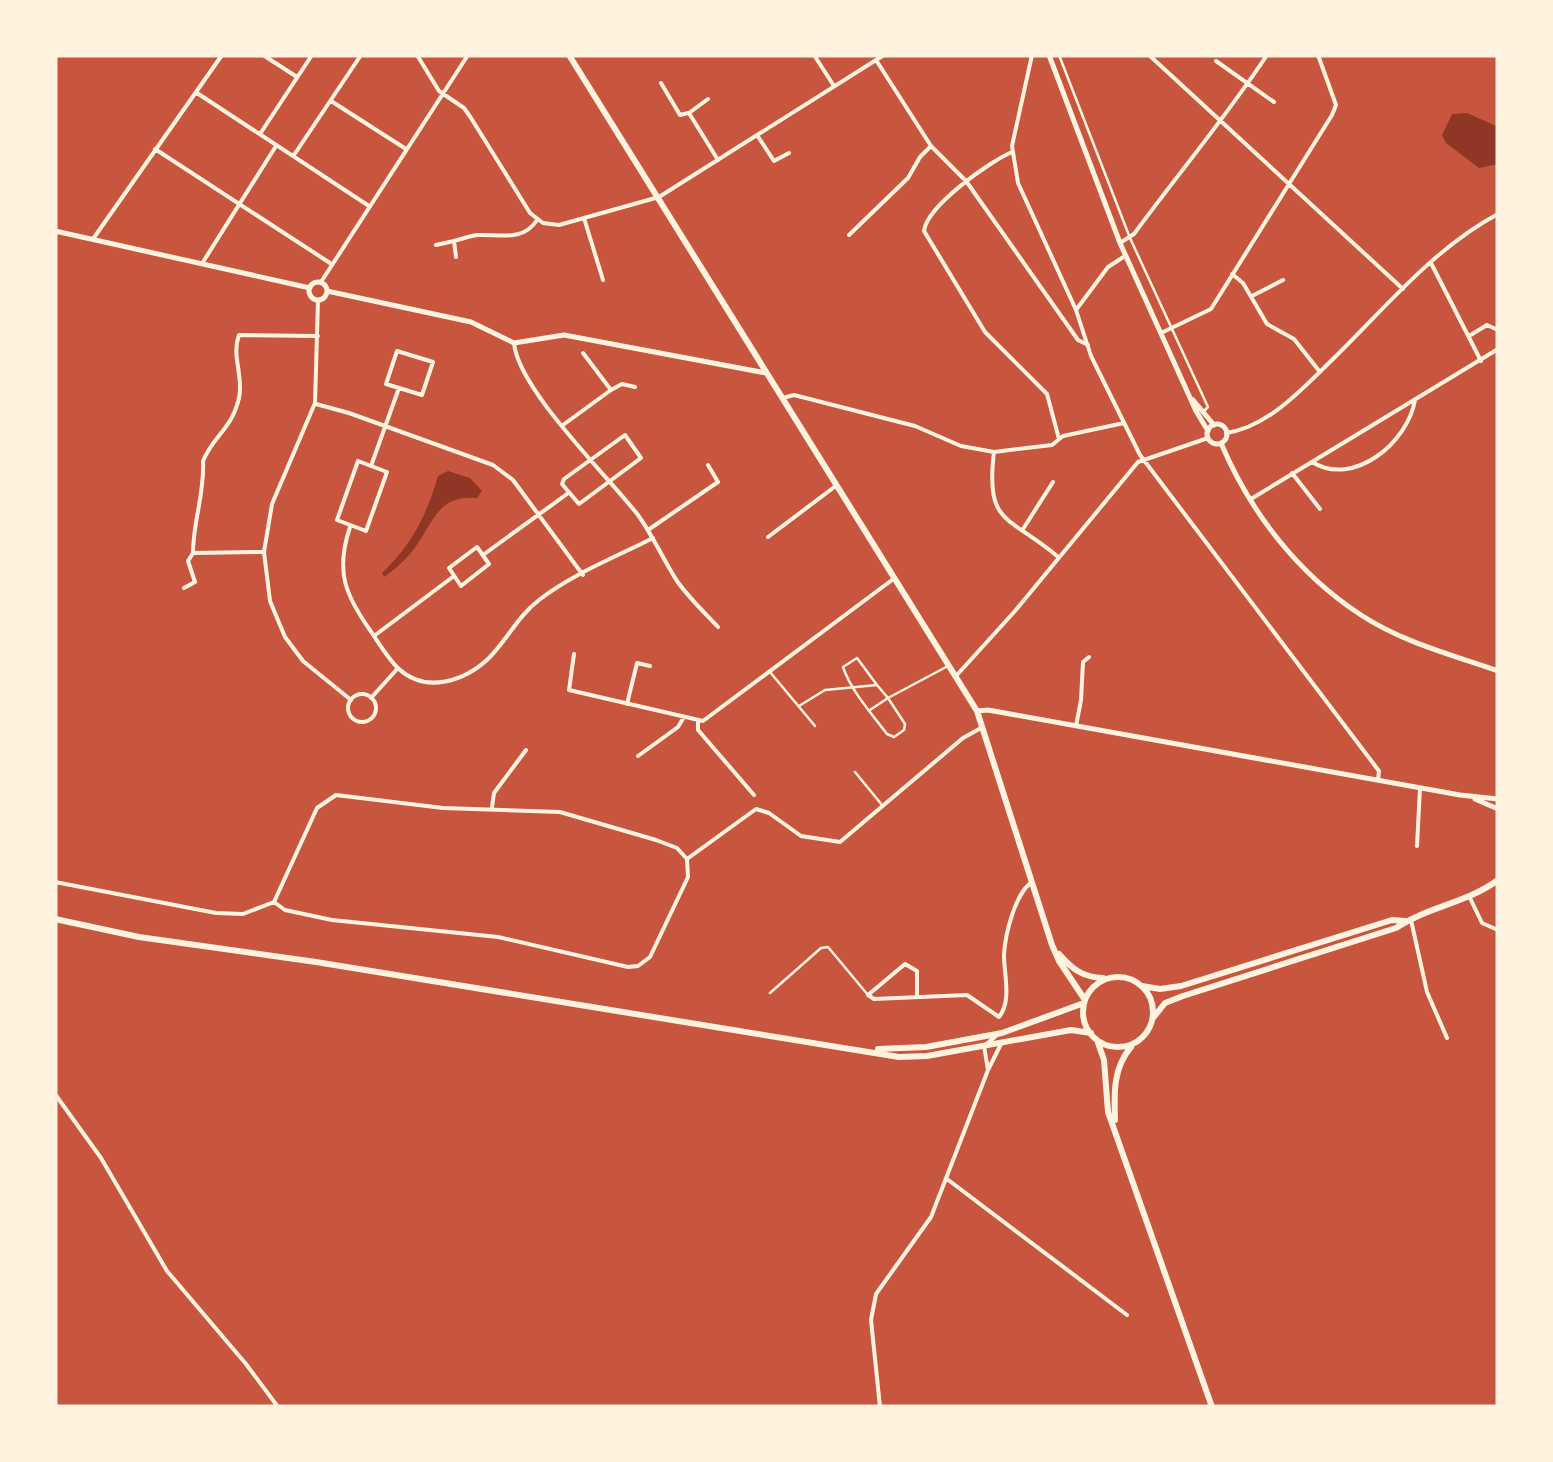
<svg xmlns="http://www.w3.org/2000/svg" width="1553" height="1462" font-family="Ubuntu,sans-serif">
<rect width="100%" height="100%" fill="#c8553d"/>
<path fill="#8f3625" d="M1467 113 1498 127V164L1479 168 1446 143 1442 135 1452 114Z
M448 471 470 478 482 491 477 498C440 495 435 518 418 543 410 556 397 568 384 577L382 573C412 545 427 514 438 476Z"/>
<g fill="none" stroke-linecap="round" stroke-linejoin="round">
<path stroke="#fff3e0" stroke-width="2.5" d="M1059 55 1130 238 1208 407 1204 411
M770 672 815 726
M799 706 825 690 877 685 888 698 948 666
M870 710 888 698 905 724 904 730 894 737 887 734C872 714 851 691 843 667L857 658 877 685
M855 772 882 805
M770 993 821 948 828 947 868 995"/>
<path stroke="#fff3e0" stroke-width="4" d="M263 55 297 77
M417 55 439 91 464 108 471 118 530 213 543 223 559 225 659 197 884 55
M814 55 834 86
M1032 55 1012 146 1018 183 1076 310 1091 356 1140 455 1379 771 1378 780
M1149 55 1403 289
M876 60 931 146 966 181 1078 340 1088 345
M1216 61 1274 102
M661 83 680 115 688 113
M197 93 369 206
M708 99 689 113 718 160
M331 101 406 149
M260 134 312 55
M757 135 774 161 789 153
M155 149 330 263
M1012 152C989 162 927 206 924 231L985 332 1047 394 1059 439
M294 155 361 55
M584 218 603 280
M849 235 908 178 920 157 931 146
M93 239 222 55
M1120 243 1134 234C1178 174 1226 117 1267 55
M436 245 454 241
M456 257 454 241C461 239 470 236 478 235 500 234 523 242 537 220
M203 262 276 146
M1431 263 1481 361
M1232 274 1243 283 1267 324 1294 339 1320 372
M321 282 468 55
M1252 296 1283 280
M318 300 315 403 272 504 264 552 270 601 285 637 303 661 351 700
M1076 310 1108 267 1125 256
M1161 333 1211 309 1332 115 1336 105 1318 55
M1469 336 1487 325 1498 330
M514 343C518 389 607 475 638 515 653 536 663 559 677 581 689 598 704 612 718 627
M397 351 433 362 422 395 386 384Z
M611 390 622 384 635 387
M783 398 794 395 915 426 961 446 994 452 1052 445 1063 436 1124 423
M316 404 349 413 493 465 513 480 583 575
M563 425 611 390 583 353
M1226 433C1269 427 1304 387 1334 358 1385 308 1434 248 1498 214
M625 435 641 458 579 504 562 484 564 479Z
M994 452C985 525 1008 515 1057 556
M358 461 387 472 366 531 337 520Z
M1312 462C1354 488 1408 442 1415 400
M371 466 399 388
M1292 473 1320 509
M1251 499 1498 349
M350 527C335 572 345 595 372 633 380 645 389 660 399 669 426 694 465 681 489 658 507 640 518 616 539 600 572 574 616 557 653 538
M1023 529 1053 482
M648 530 718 482 708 465
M768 537 837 485
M477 547 489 564 461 586 449 568Z
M262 552 193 553C193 522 205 492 203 461 213 436 232 429 239 398 244 376 231 356 239 335L318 336
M483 555 567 494
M184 588 195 582 188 561 193 553
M374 636 454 576
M574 654 569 690 703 721 892 580
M956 676 1015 611 1138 462 1208 438
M348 708a14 14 0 1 1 28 0a14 14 0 1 1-28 0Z
M371 698 398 668
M627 704 637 663 650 666
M698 721V730L754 795
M1076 726 1081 700 1083 662 1089 657
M638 756 678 727 684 717
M492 807 494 793 526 750
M1417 846 1420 788
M687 859 756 809 769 813 801 836 840 842 963 738 981 728
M55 882 216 913 243 914 274 902
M1470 898 1482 923 1498 930
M274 902 285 910 332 920 498 937 628 967 638 966 650 957 688 877 687 859
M274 902 317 808 336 795 443 808 560 812 656 840 677 848 687 859
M1411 920 1427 992 1447 1038
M917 996V971L905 964 868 995 874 999 967 995 999 1017C1012 1001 1004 975 1004 955 1005 935 1015 893 1032 882
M988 1070 984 1046 996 1036
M55 1094 101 1158 167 1271 246 1364 278 1407
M947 1179 1127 1315
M880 1407 871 1320 876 1294 931 1217 988 1070 1001 1044"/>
<path stroke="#fff3e0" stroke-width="5" d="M1049 55 1120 243 1196 411 1208 431
M55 231 310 288
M309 291a9 9 0 1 1 18 0a9 9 0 1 1-18 0Z
M327 291 471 322 514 343 564 335 766 373
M1193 400 1214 425
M1207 434a10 10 0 1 1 20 0a10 10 0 1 1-20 0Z
M1221 443C1250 512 1298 574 1361 615 1402 642 1452 655 1498 671
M977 711 988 710 1460 795 1498 799
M1475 799 1498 809"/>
<path stroke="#fff3e0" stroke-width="6" d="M569 55 977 711 1052 945 1059 961 1085 1000
M55 919 139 937 316 962 899 1057 927 1056 1071 1030 1091 1033
M1059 954C1072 969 1082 977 1103 978
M1083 1012a35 35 0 1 1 70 0a35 35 0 1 1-70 0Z
M1142 986 1160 989 1181 986 1392 920 1405 921
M1153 1018 1165 1003 1183 996 1396 928C1427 907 1467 903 1498 880
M1097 1040 1104 1060 1108 1112 1212 1407
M878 1049 926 1047 1002 1033 1084 1003
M1115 1120C1114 1093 1113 1068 1131 1047"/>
</g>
<rect width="1553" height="1462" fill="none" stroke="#fff3e0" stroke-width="115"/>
</svg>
